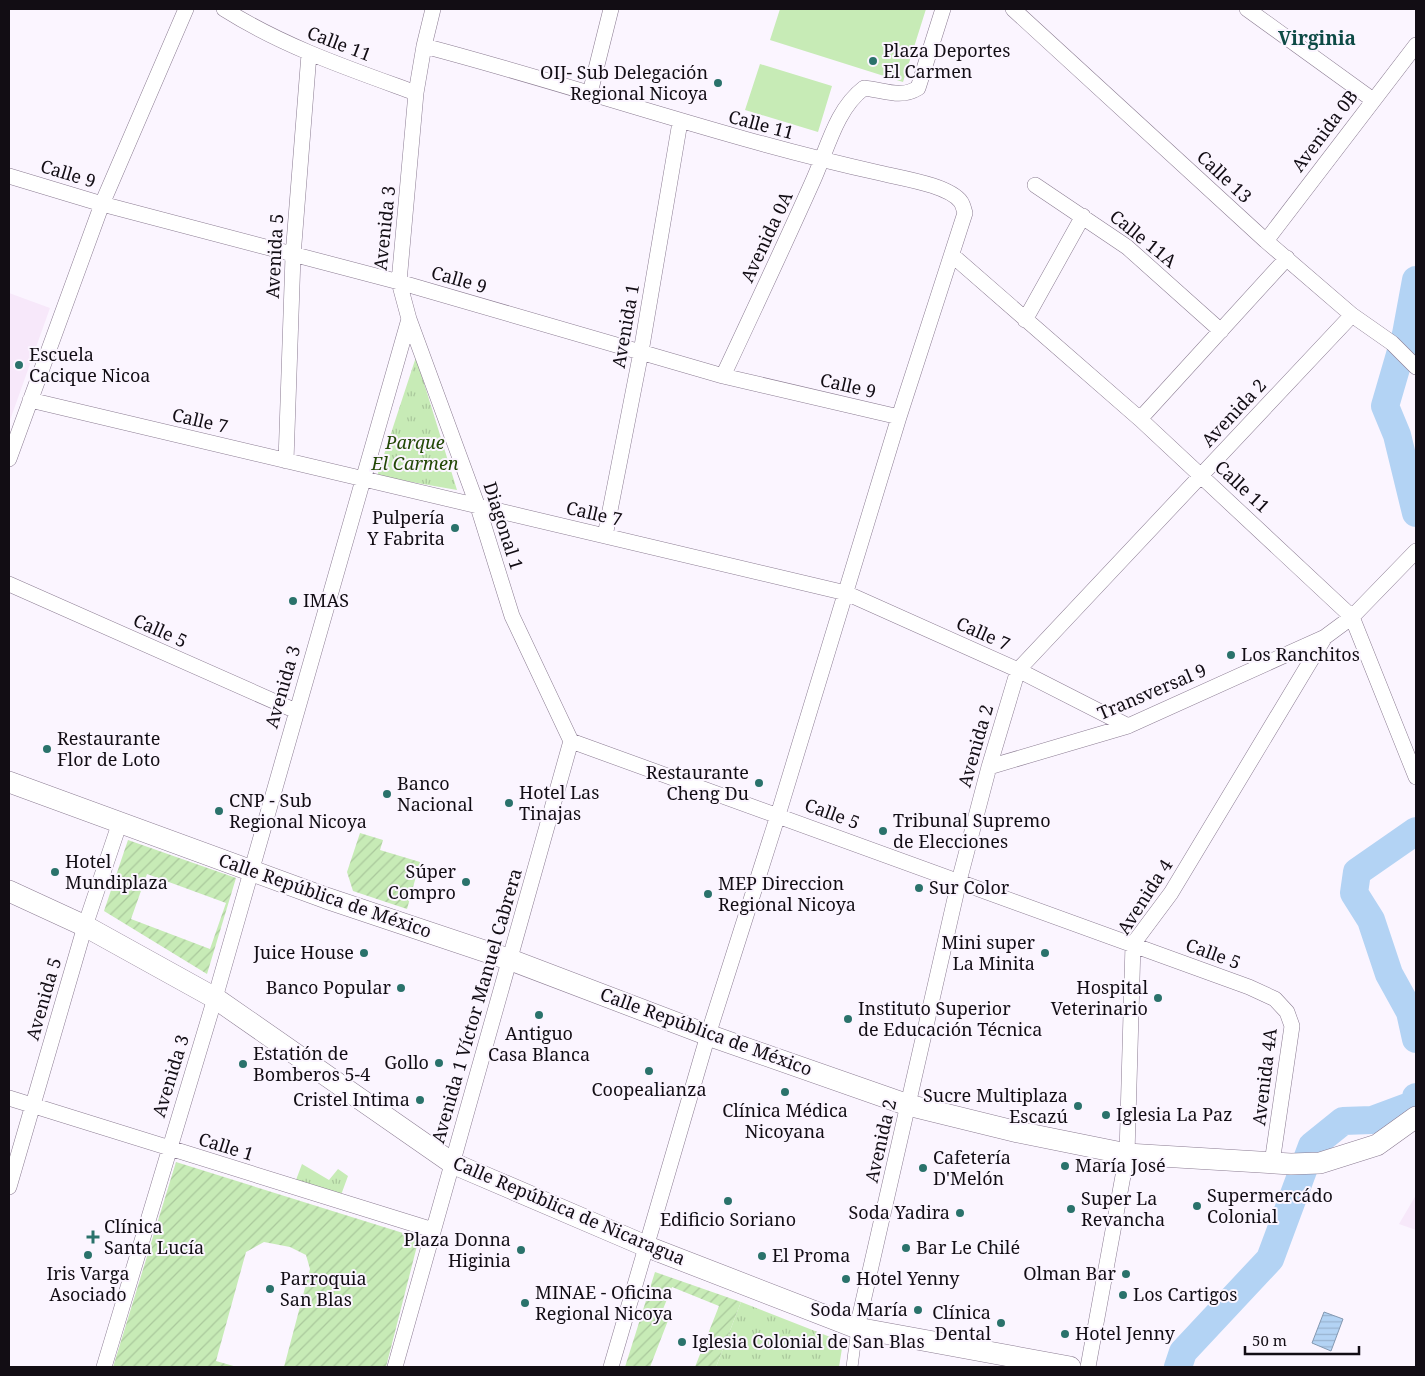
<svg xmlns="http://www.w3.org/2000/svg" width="1425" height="1376" font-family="'Noto Serif',serif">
<defs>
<pattern id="park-tufts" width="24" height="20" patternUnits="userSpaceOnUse" patternTransform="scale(1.25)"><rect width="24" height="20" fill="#c7ebb6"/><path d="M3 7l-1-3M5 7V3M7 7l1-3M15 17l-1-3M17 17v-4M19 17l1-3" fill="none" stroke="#aac89c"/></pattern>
<pattern id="garden-furrows" width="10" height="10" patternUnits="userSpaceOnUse" patternTransform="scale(1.25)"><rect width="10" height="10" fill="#c7ebb6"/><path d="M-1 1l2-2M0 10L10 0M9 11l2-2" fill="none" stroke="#aac89c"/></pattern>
<pattern id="water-rules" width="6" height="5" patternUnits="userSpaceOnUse" patternTransform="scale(1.25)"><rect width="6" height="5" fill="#b3d3f4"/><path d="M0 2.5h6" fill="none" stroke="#99b4d0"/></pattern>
</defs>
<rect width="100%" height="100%" fill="#fbf5ff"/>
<path fill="#f7e8fa" d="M9 293 50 308 9 423Z
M1416 1195V1230L1399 1224Z"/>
<path fill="#c7ebb6" d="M780 9H926L903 82 770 40Z
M760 64 832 86 818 132 745 110Z"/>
<path fill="url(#park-tufts)" d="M416 357 457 490 377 476Z
M302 1164 329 1180 338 1169 348 1176 341 1195 296 1180Z
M741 1302 843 1342 839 1367H716Z"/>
<path fill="url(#garden-furrows)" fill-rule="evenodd" d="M360 833 383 840 380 850 420 862 407 909 353 891 347 872Z
M128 840 236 878 207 974 104 911ZM147 874 226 903 210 949 131 919Z
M176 1162 419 1238 386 1367H284L310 1269 306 1255 290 1247 264 1242 246 1252 216 1361 237 1367H113Z
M655 1272 741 1302 716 1367H695L719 1306 672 1287 661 1314 669 1318 650 1367H625Z"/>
<path fill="url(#water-rules)" stroke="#8398b1" d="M1324 1312 1343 1319 1331 1351 1312 1343Z"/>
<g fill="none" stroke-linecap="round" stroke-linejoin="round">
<path stroke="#b3d3f4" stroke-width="28" d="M1416 280 1406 334 1385 406 1397 435 1416 513
M1416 831 1357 872 1354 893 1371 920 1389 974 1410 1012 1416 1039
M1178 1367 1183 1352 1270 1259 1312 1146 1343 1121 1372 1120 1415 1104 1416 1097"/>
<defs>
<path id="pedestrian" d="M852 1367 857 1328"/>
<path id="minor" d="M224 9C284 47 350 69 416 93
M433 9 424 46 416 93 399 282 409 319 478 507 512 616 571 741
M1013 9 1266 241 1352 315 1392 343 1416 367
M1247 9 1373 100
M424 46C577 86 725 139 880 173 900 178 949 185 961 202 963 205 964 210 965 213L899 417 778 815 708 1035 611 1367
M590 93 611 9
M9 176 102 204 399 282 723 376 899 417
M1035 185 1127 247 1221 331
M1266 241 1416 45
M952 255 1140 419 1352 617 1416 777
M1025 320 1083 216
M723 376C753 312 783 248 812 183 827 151 835 110 864 88 884 90 900 99 918 88L943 9
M30 400 846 593 1018 670 1128 726
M1140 419 1287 258
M9 459 102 204 186 9
M286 461 293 256 309 54
M605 536 641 352 680 122
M9 584 296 711
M571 741 1249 987 1275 999 1287 1012 1292 1026 1272 1163
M989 767 1128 726 1325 637
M9 1098 433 1230
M9 1187 85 926 120 822
M857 1328 959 881 989 767 1018 670 1352 315
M104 1367 215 998 409 319
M395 1367 571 741
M1088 1367 1127 1154 1133 944 1171 893 1325 637 1352 617 1416 551"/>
<path id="secondary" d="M9 782 326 898 511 960 708 1035 908 1105 1018 1132 1127 1154 1291 1164 1320 1163 1377 1145 1416 1117
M9 891 85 926 215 998 452 1163 648 1247 857 1328 1070 1367"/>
</defs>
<use href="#pedestrian" stroke="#8b7c92" stroke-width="12"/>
<use href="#minor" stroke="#8b7c92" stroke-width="16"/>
<use href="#secondary" stroke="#8b7c92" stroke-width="22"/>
<use href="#pedestrian" stroke="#fff" stroke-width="11"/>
<use href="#minor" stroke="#fff" stroke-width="15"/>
<use href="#secondary" stroke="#fff" stroke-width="21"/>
</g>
<g fill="#2a726b" stroke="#fbf5ff" stroke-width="2">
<circle cx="873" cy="61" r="5"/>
<circle cx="718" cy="83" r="5"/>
<circle cx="19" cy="365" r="5"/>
<circle cx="455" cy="528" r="5"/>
<circle cx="293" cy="601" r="5"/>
<circle cx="1231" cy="655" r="5"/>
<circle cx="47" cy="749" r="5"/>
<circle cx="759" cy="783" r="5"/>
<circle cx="387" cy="794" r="5"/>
<circle cx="509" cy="803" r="5"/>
<circle cx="219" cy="811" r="5"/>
<circle cx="883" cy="831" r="5"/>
<circle cx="55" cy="872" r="5"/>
<circle cx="466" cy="882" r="5"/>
<circle cx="919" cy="888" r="5"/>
<circle cx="708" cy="894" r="5"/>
<circle cx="364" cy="953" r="5"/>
<circle cx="1045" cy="953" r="5"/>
<circle cx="401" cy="988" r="5"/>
<circle cx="1158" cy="998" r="5"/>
<circle cx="539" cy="1015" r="5"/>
<circle cx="848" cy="1019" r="5"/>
<circle cx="439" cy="1063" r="5"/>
<circle cx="243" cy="1064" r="5"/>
<circle cx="649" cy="1071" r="5"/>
<circle cx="785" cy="1092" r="5"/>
<circle cx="420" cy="1100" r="5"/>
<circle cx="1078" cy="1106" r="5"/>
<circle cx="1106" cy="1115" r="5"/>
<circle cx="1065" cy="1166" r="5"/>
<circle cx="923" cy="1168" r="5"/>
<circle cx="728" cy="1201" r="5"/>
<circle cx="1197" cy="1206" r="5"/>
<circle cx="1071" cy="1209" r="5"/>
<circle cx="960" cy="1213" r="5"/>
<path d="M90.5 1229.5h5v5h5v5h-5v5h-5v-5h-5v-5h5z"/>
<circle cx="906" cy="1248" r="5"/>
<circle cx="521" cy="1250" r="5"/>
<circle cx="88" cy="1255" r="5"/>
<circle cx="762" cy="1256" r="5"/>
<circle cx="1126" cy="1274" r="5"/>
<circle cx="846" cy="1279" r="5"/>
<circle cx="270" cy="1289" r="5"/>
<circle cx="1123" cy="1295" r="5"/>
<circle cx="525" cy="1303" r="5"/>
<circle cx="918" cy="1310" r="5"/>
<circle cx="1001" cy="1323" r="5"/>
<circle cx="1065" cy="1334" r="5"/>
<circle cx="682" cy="1342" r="5"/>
</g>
<g text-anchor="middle" stroke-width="4" stroke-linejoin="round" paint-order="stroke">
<g font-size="18" fill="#120d14" stroke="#fbf5ff">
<text transform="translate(339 44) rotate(21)" y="6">Calle 11</text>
<text transform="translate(761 125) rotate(15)" y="6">Calle 11</text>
<text transform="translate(1325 131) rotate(-53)" y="6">Avenida 0B</text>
<text transform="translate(68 174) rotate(17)" y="6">Calle 9</text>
<text transform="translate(1224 177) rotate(43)" y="6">Calle 13</text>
<text transform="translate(385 228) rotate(-84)" y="6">Avenida 3</text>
<text transform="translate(767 237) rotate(-65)" y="6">Avenida 0A</text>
<text transform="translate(1143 239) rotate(39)" y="6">Calle 11A</text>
<text transform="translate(275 256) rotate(-87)" y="6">Avenida 5</text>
<text transform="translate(459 280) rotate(16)" y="6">Calle 9</text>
<text transform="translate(626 326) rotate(-80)" y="6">Avenida 1</text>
<text transform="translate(848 386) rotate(13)" y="6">Calle 9</text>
<text transform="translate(1234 413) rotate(-47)" y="6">Avenida 2</text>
<text transform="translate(200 421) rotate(13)" y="6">Calle 7</text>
<text transform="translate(1242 487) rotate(43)" y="6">Calle 11</text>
<text transform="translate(594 514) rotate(13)" y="6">Calle 7</text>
<text transform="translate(503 526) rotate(72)" y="6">Diagonal 1</text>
<text transform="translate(160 631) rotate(24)" y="6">Calle 5</text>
<text transform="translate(983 634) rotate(24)" y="6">Calle 7</text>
<text transform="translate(283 687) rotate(-74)" y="6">Avenida 3</text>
<text transform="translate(1152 692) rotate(-23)" y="6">Transversal 9</text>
<text transform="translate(976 746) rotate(-74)" y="6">Avenida 2</text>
<text transform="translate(832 814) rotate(20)" y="6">Calle 5</text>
<text transform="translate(325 896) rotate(19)" y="6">Calle República de México</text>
<text transform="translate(1145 897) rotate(-57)" y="6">Avenida 4</text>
<text transform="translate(1213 954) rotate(20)" y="6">Calle 5</text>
<text transform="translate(44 999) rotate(-74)" y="6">Avenida 5</text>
<text transform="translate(477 1006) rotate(-74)" y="6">Avenida 1 Víctor Manuel Cabrera</text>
<text transform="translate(706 1032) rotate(20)" y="6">Calle República de México</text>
<text transform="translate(171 1076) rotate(-73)" y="6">Avenida 3</text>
<text transform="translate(1265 1077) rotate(-83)" y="6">Avenida 4A</text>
<text transform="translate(881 1141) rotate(-77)" y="6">Avenida 2</text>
<text transform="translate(226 1147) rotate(17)" y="6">Calle 1</text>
<text transform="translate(569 1211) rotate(23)" y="6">Calle República de Nicaragua</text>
</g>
<g font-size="18" fill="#120d14" stroke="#fbf5ff" text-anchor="start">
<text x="883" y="57">Plaza Deportes<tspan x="883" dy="21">El Carmen</tspan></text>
<text x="708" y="79" text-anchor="end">OIJ- Sub Delegación<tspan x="708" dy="21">Regional Nicoya</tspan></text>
<text x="29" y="361">Escuela<tspan x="29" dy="21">Cacique Nicoa</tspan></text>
<text x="445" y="524" text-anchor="end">Pulpería<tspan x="445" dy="21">Y Fabrita</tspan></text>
<text x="303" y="607">IMAS</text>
<text x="1241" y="661">Los Ranchitos</text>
<text x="57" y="745">Restaurante<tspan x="57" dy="21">Flor de Loto</tspan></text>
<text x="749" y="779" text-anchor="end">Restaurante<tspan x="749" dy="21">Cheng Du</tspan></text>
<text x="397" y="790">Banco<tspan x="397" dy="21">Nacional</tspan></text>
<text x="519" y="799">Hotel Las<tspan x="519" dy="21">Tinajas</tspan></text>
<text x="229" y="807">CNP - Sub<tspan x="229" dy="21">Regional Nicoya</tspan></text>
<text x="893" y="827">Tribunal Supremo<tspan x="893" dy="21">de Elecciones</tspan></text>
<text x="65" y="868">Hotel<tspan x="65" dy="21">Mundiplaza</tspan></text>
<text x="456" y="878" text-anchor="end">Súper<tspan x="456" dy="21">Compro</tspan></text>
<text x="718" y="890">MEP Direccion<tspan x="718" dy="21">Regional Nicoya</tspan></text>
<text x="929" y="894">Sur Color</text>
<text x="1035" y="949" text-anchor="end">Mini super<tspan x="1035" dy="21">La Minita</tspan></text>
<text x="354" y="959" text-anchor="end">Juice House</text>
<text x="391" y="994" text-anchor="end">Banco Popular</text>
<text x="1148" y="994" text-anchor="end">Hospital<tspan x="1148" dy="21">Veterinario</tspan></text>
<text x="858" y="1015">Instituto Superior<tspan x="858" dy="21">de Educación Técnica</tspan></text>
<text x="539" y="1040" text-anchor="middle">Antiguo<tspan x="539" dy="21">Casa Blanca</tspan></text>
<text x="253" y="1060">Estatión de<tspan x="253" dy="21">Bomberos 5-4</tspan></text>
<text x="429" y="1069" text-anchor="end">Gollo</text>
<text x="649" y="1096" text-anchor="middle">Coopealianza</text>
<text x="1068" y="1102" text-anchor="end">Sucre Multiplaza<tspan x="1068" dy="21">Escazú</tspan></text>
<text x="410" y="1106" text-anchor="end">Cristel Intima</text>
<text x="785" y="1117" text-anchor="middle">Clínica Médica<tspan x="785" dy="21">Nicoyana</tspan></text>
<text x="1116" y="1121">Iglesia La Paz</text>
<text x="933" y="1164">Cafetería<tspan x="933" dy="21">D'Melón</tspan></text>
<text x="1075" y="1172">María José</text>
<text x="1207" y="1202">Supermercádo<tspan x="1207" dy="21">Colonial</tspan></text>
<text x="1081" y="1205">Super La<tspan x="1081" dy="21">Revancha</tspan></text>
<text x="950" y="1219" text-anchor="end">Soda Yadira</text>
<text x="728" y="1226" text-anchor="middle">Edificio Soriano</text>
<text x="104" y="1233">Clínica<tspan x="104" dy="21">Santa Lucía</tspan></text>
<text x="511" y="1246" text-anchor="end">Plaza Donna<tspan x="511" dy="21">Higinia</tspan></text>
<text x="916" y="1254">Bar Le Chilé</text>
<text x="772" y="1262">El Proma</text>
<text x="88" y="1280" text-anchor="middle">Iris Varga<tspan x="88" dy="21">Asociado</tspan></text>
<text x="1116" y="1280" text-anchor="end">Olman Bar</text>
<text x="280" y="1285">Parroquia<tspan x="280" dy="21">San Blas</tspan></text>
<text x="856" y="1285">Hotel Yenny</text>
<text x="535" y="1299">MINAE - Oficina<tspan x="535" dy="21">Regional Nicoya</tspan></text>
<text x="1133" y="1301">Los Cartigos</text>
<text x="908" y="1316" text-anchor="end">Soda María</text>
<text x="991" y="1319" text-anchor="end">Clínica<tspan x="991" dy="21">Dental</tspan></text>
<text x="1075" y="1340">Hotel Jenny</text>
<text x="692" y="1348">Iglesia Colonial de San Blas</text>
</g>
<g font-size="18" font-style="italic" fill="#224705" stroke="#fbf5ff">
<text x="415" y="449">Parque<tspan x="415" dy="21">El Carmen</tspan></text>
</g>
<g font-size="19" font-weight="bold" fill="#0d4a45" stroke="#fbf5ff">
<text x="1317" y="45">Virginia</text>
</g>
</g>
<rect width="1425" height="1376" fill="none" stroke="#120d14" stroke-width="20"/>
<path d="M1245 1346v8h114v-8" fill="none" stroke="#120d14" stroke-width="2.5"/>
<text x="1252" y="1346" font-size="15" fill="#120d14" stroke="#fbf5ff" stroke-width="4" paint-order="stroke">50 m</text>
</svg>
